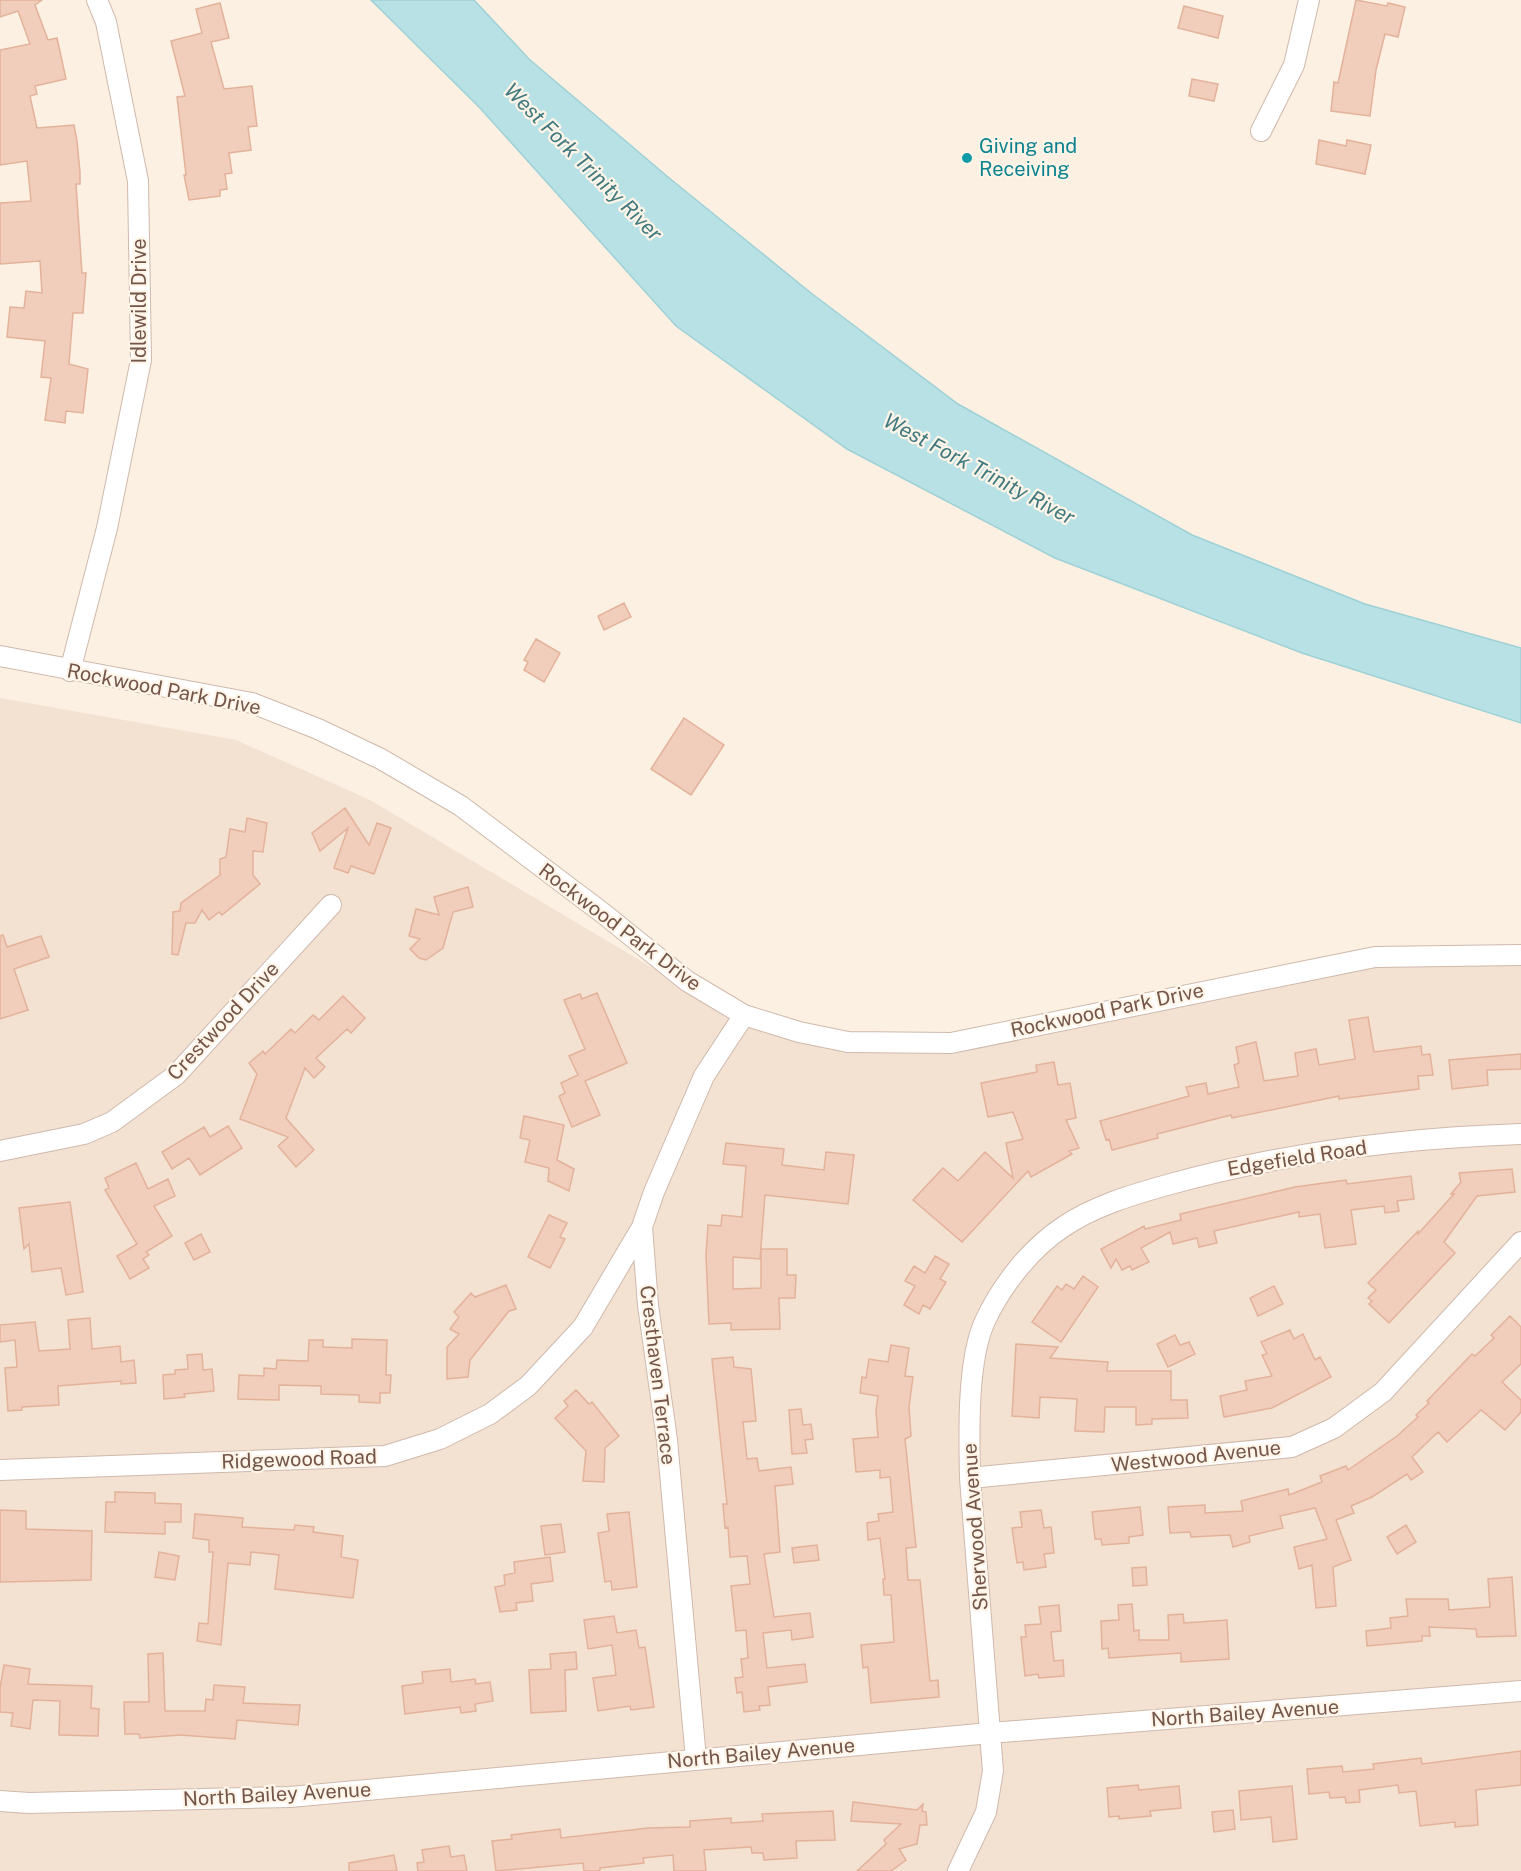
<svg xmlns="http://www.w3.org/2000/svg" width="1521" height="1871" font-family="'Public Sans',sans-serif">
<rect width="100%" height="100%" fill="#fcf0e2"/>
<path fill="#f3e1d1" d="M0 698 236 740 370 800 742 1021 856 1047 952 1054 1336 963 1521 964V1871H0Z"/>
<path fill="#b8e1e5" stroke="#9ed1d6" stroke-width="1.5" d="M371 0H474L529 59 668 177 811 293 958 404 1192 535 1365 604 1521 648V723L1302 653 1055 558 847 449 676 326 480 108Z"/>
<path fill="#f1cdbb" stroke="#e3b29b" stroke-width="1.5" d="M0 0H42L35 5 48 40 57 38 66 79 35 86 37 94 30 96 37 128 74 125 77 141 80 172V184H76L82 273H86L83 313H73L69 364 88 369 83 413 66 411 65 423 45 420 51 378 41 377 45 341 7 337 10 307 24 308 26 291 42 293 40 261 0 264V203L31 201 27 161 0 165V50L30 44 18 11 0 17Z
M1356 0 1387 6 1388 3 1405 7 1398 37 1385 34 1376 70 1370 116 1331 111 1334 82 1338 83Z
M220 3 229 38 211 42 224 89 252 86 257 126 248 127 251 150 229 153 232 173 225 174 227 189 220 190V196L189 200 184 175H186L177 97 185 96 171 41 202 33 196 9Z
M1184 6 1223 16 1218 38 1178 28Z
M1192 79 1218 84 1214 101 1189 96Z
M1319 140 1346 146 1347 140 1371 145 1365 174 1316 164Z
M624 603 631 617 604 630 598 616Z
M536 639 560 653 544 682 524 670 528 662 524 660Z
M684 718 724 745 691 795 651 769Z
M345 808 369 845 377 823 391 828 374 874 351 866 348 873 334 868 348 828 320 851 312 833Z
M247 818 267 823 263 852 253 851V875L260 884 222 915 219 912 209 920 202 910 195 923H186L178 955 172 954 173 912 180 911 181 903 220 875V859L226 857 230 829 245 832Z
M468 887 473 907 453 912 443 948 426 960 419 958 410 949 420 939 409 936 416 909 439 915 434 897Z
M3 935 7 947 41 936 49 957 14 969 28 1010 0 1019V936Z
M597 993 627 1063 585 1081 600 1115 572 1127 559 1096 565 1093 561 1083 578 1075 569 1056 585 1049 564 1000 580 994 582 999Z
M343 996 365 1018 351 1033 347 1029 316 1058 325 1067 314 1078 305 1068 286 1118 314 1150 296 1167 278 1146 288 1137 240 1119 257 1074 249 1063 263 1051 265 1054 291 1029 295 1033 313 1015 319 1020Z
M1368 1017 1374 1052 1421 1046 1422 1055 1430 1054 1433 1075 1418 1076 1419 1089 1339 1099V1096L1232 1118 1231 1115 1157 1134 1158 1138 1112 1150 1109 1139 1106 1140 1100 1121 1189 1096 1186 1087 1206 1083 1208 1094 1239 1087 1234 1065 1239 1063 1236 1047 1256 1042 1264 1081 1298 1076 1295 1053 1316 1049 1319 1065 1355 1059 1349 1020Z
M1521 1054V1069L1487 1070 1488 1085 1452 1089 1449 1060Z
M1054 1062 1058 1085 1070 1083 1076 1118 1066 1120 1079 1148 1069 1151 1072 1154 1031 1177 1028 1171 962 1242 913 1200 943 1168 958 1181 985 1152 1013 1178 1006 1143 1023 1139 1013 1112 988 1117 981 1083 1037 1072 1036 1065Z
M524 1116 564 1125 557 1160 574 1169 569 1191 548 1181 549 1168 525 1162 530 1140 520 1138Z
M228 1126 242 1148 200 1175 189 1158 172 1169 162 1152 204 1127 210 1137Z
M726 1143 784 1149 782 1165 824 1170 826 1152 854 1155 848 1204 765 1195 760 1259 733 1257V1289L761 1288V1249H787V1275H796L795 1298H779L780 1329 731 1330V1323L709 1324 706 1255 708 1225 721 1226 722 1215 742 1217 746 1166 723 1164Z
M136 1163 148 1189 168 1179 175 1196 154 1206 172 1236 146 1252 149 1255 143 1259 149 1268 130 1279 117 1256 137 1244 105 1190 109 1188 105 1178Z
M1512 1169 1515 1192 1477 1196 1444 1242 1455 1253 1389 1323 1369 1304 1372 1301 1368 1298 1376 1290 1368 1283 1418 1231V1234L1454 1194H1451L1461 1182 1459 1173Z
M1411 1176 1414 1199 1397 1201 1399 1211 1385 1213 1384 1206 1351 1210 1356 1244 1325 1248 1320 1214 1299 1217V1212L1214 1231 1217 1243 1199 1247 1197 1238 1173 1244 1170 1232 1141 1248 1149 1262 1132 1270 1130 1266 1122 1270 1116 1259 1111 1268 1101 1249 1144 1226 1145 1229 1181 1220 1180 1214 1295 1187 1346 1180 1347 1184Z
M70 1202 83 1292 66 1295 61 1268 32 1272 29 1244 24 1249 19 1208Z
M549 1215 567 1223 560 1237 565 1239 550 1268 528 1257Z
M201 1234 210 1252 194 1260 185 1243Z
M935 1256 949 1264 940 1279 946 1282 930 1309 923 1305 919 1314 904 1305 915 1286 905 1281 914 1266 925 1273Z
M1083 1276 1098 1287 1061 1342 1032 1322 1057 1286 1062 1290 1066 1284 1074 1289Z
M506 1285 516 1309 509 1311 470 1360 468 1377 447 1379V1347L459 1334 450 1329 459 1317 454 1312 471 1293 475 1297Z
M1274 1286 1283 1304 1258 1316 1250 1298Z
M1510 1316 1521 1327V1364L1502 1382 1521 1400V1412L1505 1430 1481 1410 1447 1442 1438 1432 1412 1457 1423 1472 1411 1480 1407 1474 1372 1497 1351 1506 1354 1513 1336 1520 1351 1560 1333 1567 1336 1606 1316 1608 1312 1565 1299 1569 1294 1547 1327 1539 1315 1508 1280 1516 1283 1528 1249 1536 1250 1542 1233 1547 1230 1535 1191 1537 1190 1532 1170 1533 1168 1507 1205 1505V1513L1243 1511 1241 1501 1288 1489 1289 1495 1322 1482 1320 1476 1346 1466 1348 1470 1397 1436 1418 1417 1416 1415 1429 1403 1427 1401 1472 1354 1475 1356 1494 1338 1491 1335Z
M90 1318 92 1349 120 1346 121 1362 134 1360 136 1383 121 1384V1381L58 1386 59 1405 22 1407V1410L8 1411 5 1368 17 1367 15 1340 0 1342V1325L35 1322 39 1351 70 1349 68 1320Z
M1290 1330 1294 1339 1303 1334 1315 1360 1320 1357 1331 1377 1272 1408 1224 1417 1220 1396 1247 1390 1245 1381 1272 1376 1262 1355 1267 1354 1261 1342Z
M1175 1335 1180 1345 1189 1342 1195 1354 1168 1367 1157 1344Z
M352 1339 387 1340 386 1375H391L390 1393H380V1403L359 1402V1395L321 1394V1386L279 1385V1400L238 1399 239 1375 264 1376V1368L276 1369 277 1360 308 1361 309 1340H323V1347L352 1348Z
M1016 1344 1058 1347 1050 1358 1108 1362 1107 1371H1171V1400H1187L1188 1418 1152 1419V1424L1136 1425V1407H1105L1104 1432 1075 1431 1077 1399 1040 1397 1039 1418 1012 1416Z
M891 1345 909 1348 905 1376 913 1377 909 1407 911 1436 905 1439 916 1547 906 1548 908 1580H920L930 1681 938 1680 939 1697 871 1703 868 1667 863 1668 861 1645 894 1642 891 1595H884L883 1579H885L880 1538 868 1540 867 1523 879 1521 878 1514 893 1512 890 1477 880 1478V1470L856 1472 853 1439 878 1437 876 1411 878 1396 860 1393 862 1377 866 1378 869 1359 888 1362Z
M202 1354 203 1370 212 1369 214 1391 184 1394 185 1397 164 1399 163 1375 175 1374V1370L188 1369 187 1355Z
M733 1357 734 1367 751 1369 756 1421 743 1422 747 1459 757 1458 759 1471 791 1467 793 1484 775 1486 780 1552 764 1554 774 1617 810 1613 813 1637 792 1640 791 1630 763 1633 767 1668 805 1664 807 1682 768 1687 770 1705 759 1706 760 1710 744 1712 742 1692 737 1693 735 1678 743 1677 741 1659 748 1658 746 1630 736 1631 731 1586 750 1584 747 1556 730 1557 728 1527 725 1528 723 1504H727L712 1359Z
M576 1390 589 1404 592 1402 619 1436 605 1448 604 1482 583 1481 586 1451 555 1418 568 1406 564 1401Z
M801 1409 803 1425 811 1424 813 1439 805 1440 807 1453 792 1454 789 1410Z
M115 1492 155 1493V1503L181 1504V1522H165V1534L105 1532 106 1502H115Z
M1140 1507 1143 1535 1129 1537V1543L1102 1545 1101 1539H1095L1092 1512Z
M0 1510 26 1511V1529L92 1531 91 1580 0 1582Z
M1041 1510 1044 1528 1051 1527 1054 1553 1044 1554 1046 1567 1024 1570 1023 1562 1017 1563 1012 1528 1022 1527 1020 1512Z
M629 1512 637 1587 612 1590 611 1581 605 1582 598 1533 609 1531 607 1514Z
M195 1514 243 1518 242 1527 294 1530 295 1525 314 1527 313 1532 343 1536 341 1557 358 1560 353 1598 275 1589 279 1555 251 1552 250 1565 228 1563 221 1645 197 1641 199 1623 208 1624 213 1552H209V1540L193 1538Z
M561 1524 565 1552 545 1555 541 1526Z
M1406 1525 1416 1542 1397 1554 1387 1537Z
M817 1545 819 1560 794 1563 792 1548Z
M159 1552 179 1556 175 1580 155 1577Z
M550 1557 553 1581 531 1584 533 1601 516 1603 517 1610 500 1612 495 1587 505 1585 504 1575 515 1573 514 1562Z
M1146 1567 1147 1585 1133 1586 1132 1568Z
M1512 1577 1516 1636 1477 1637 1476 1629 1429 1627 1430 1636H1422V1641L1367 1646 1366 1631 1391 1628 1390 1618 1408 1616 1406 1599H1448L1449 1610 1490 1607 1488 1579Z
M1132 1604 1134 1631 1139 1630V1640H1169L1168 1615 1183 1614 1184 1623 1227 1620 1229 1659 1181 1662V1653L1109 1658 1108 1648 1102 1649 1101 1621 1119 1620 1118 1605Z
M1059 1605 1061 1631 1051 1632 1054 1661 1063 1660 1064 1676 1039 1678 1038 1674 1025 1676 1021 1637H1026L1025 1625 1041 1624 1039 1607Z
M614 1616 617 1633 636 1630 639 1648 645 1647 654 1707 631 1710 630 1706 598 1711 593 1678 616 1675 612 1645 588 1649 584 1620Z
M576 1652 577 1669 565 1670 566 1711 531 1713 529 1670 551 1669 550 1654Z
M163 1653 165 1711H205L206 1699 213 1700 214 1685 245 1687 243 1703 300 1705 298 1725 237 1720 235 1739 180 1735 140 1738 139 1734H125L124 1702H149L148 1654Z
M4 1665 30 1669 28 1684 92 1686 91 1708 99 1709 98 1736 59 1735 60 1701 33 1700 30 1729 11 1726 13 1713 0 1712V1688Z
M450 1669 451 1682 475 1679 476 1684 490 1682 493 1701 475 1704 476 1711 461 1713 460 1707 405 1714 402 1686 423 1683 422 1672Z
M1521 1751V1785L1476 1790 1478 1825 1455 1827V1822L1420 1826 1416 1791 1399 1793 1398 1785 1359 1790 1360 1802 1346 1803 1345 1797 1330 1798 1329 1792 1309 1794 1307 1769 1342 1766 1343 1772 1374 1769 1373 1764 1421 1758 1422 1764Z
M1138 1785 1139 1790 1179 1786 1181 1808 1150 1811 1151 1816 1119 1819V1816L1109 1817 1107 1788Z
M1292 1786 1297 1839 1273 1842 1271 1817 1241 1820 1239 1791Z
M853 1802 917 1810 923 1804 922 1811 926 1812 927 1825H920L917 1844 899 1849 906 1860 891 1871H857L886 1844 884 1840 901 1824 851 1821Z
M1233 1810 1235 1829 1214 1832 1212 1812Z
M833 1811 835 1840 796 1841 797 1858 764 1860 763 1853H752L751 1847 704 1850 706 1871H674L673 1855 643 1858 644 1863 600 1868V1871H584L583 1863 496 1871 492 1841 512 1839 511 1835 560 1829 561 1838 648 1828 690 1827V1821L731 1818V1823L763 1821 762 1814Z
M449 1846 451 1857 464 1855 467 1871H418L417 1863 424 1862 422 1850Z
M394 1855 397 1871H349V1863Z"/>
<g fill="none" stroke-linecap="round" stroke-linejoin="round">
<defs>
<path id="street" d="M1261 131 1294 65 1309 0
M0 656 252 703 318 729 381 759 461 806 604 914 687 981 744 1015 799 1032 848 1042 951 1043 1375 957 1521 955
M70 671 107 528 141 360 138 181 106 22 97 0
M0 1151 84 1134 112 1122 176 1075 331 905
M0 1470 385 1456 440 1439 490 1414 528 1386 583 1327 642 1227
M970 1478 1292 1447 1334 1428 1383 1392 1521 1242
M696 1759 667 1440 648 1305 642 1227 654 1192 704 1076 744 1015
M0 1801 29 1803 290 1797 990 1733 1521 1691
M958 1871 986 1812 993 1771 970 1478C969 1434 967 1360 985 1321 1002 1285 1030 1249 1063 1227 1094 1206 1131 1195 1167 1185 1281 1153 1403 1138 1521 1134"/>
</defs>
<use href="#street" stroke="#cfb9ac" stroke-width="22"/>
<use href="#street" stroke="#fff" stroke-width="20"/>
</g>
<circle fill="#0f9aa8" stroke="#fff4e8" stroke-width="2" cx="967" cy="158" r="6"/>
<g text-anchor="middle" stroke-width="4.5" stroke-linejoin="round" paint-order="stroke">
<g font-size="20" fill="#0d838f" stroke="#fff4e8" text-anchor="start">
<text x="979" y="153">Giving and<tspan x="979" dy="23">Receiving</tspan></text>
</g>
<g font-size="20" fill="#735549" stroke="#fff4e8">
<text transform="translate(139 301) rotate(-90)" y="7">Idlewild Drive</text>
<text transform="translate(164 689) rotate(11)" y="7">Rockwood Park Drive</text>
<text transform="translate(620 927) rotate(37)" y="7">Rockwood Park Drive</text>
<text transform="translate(1107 1010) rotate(-12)" y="7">Rockwood Park Drive</text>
<text transform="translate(223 1021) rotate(-47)" y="7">Crestwood Drive</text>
<text transform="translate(1297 1158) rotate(-9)" y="7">Edgefield Road</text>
<text transform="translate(658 1375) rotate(83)" y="7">Cresthaven Terrace</text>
<text transform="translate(1196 1456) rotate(-6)" y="7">Westwood Avenue</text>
<text transform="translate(299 1459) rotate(-2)" y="7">Ridgewood Road</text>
<text transform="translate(975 1527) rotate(-94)" y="7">Sherwood Avenue</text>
<text transform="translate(1245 1713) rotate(-4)" y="7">North Bailey Avenue</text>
<text transform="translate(761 1753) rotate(-5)" y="7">North Bailey Avenue</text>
<text transform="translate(277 1794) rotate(-3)" y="7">North Bailey Avenue</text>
</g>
<g font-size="21" font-style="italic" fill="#40797f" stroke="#fff4e8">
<text transform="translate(583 162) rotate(45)" y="7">West Fork Trinity River</text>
<text transform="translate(979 469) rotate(28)" y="7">West Fork Trinity River</text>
</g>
</g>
</svg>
